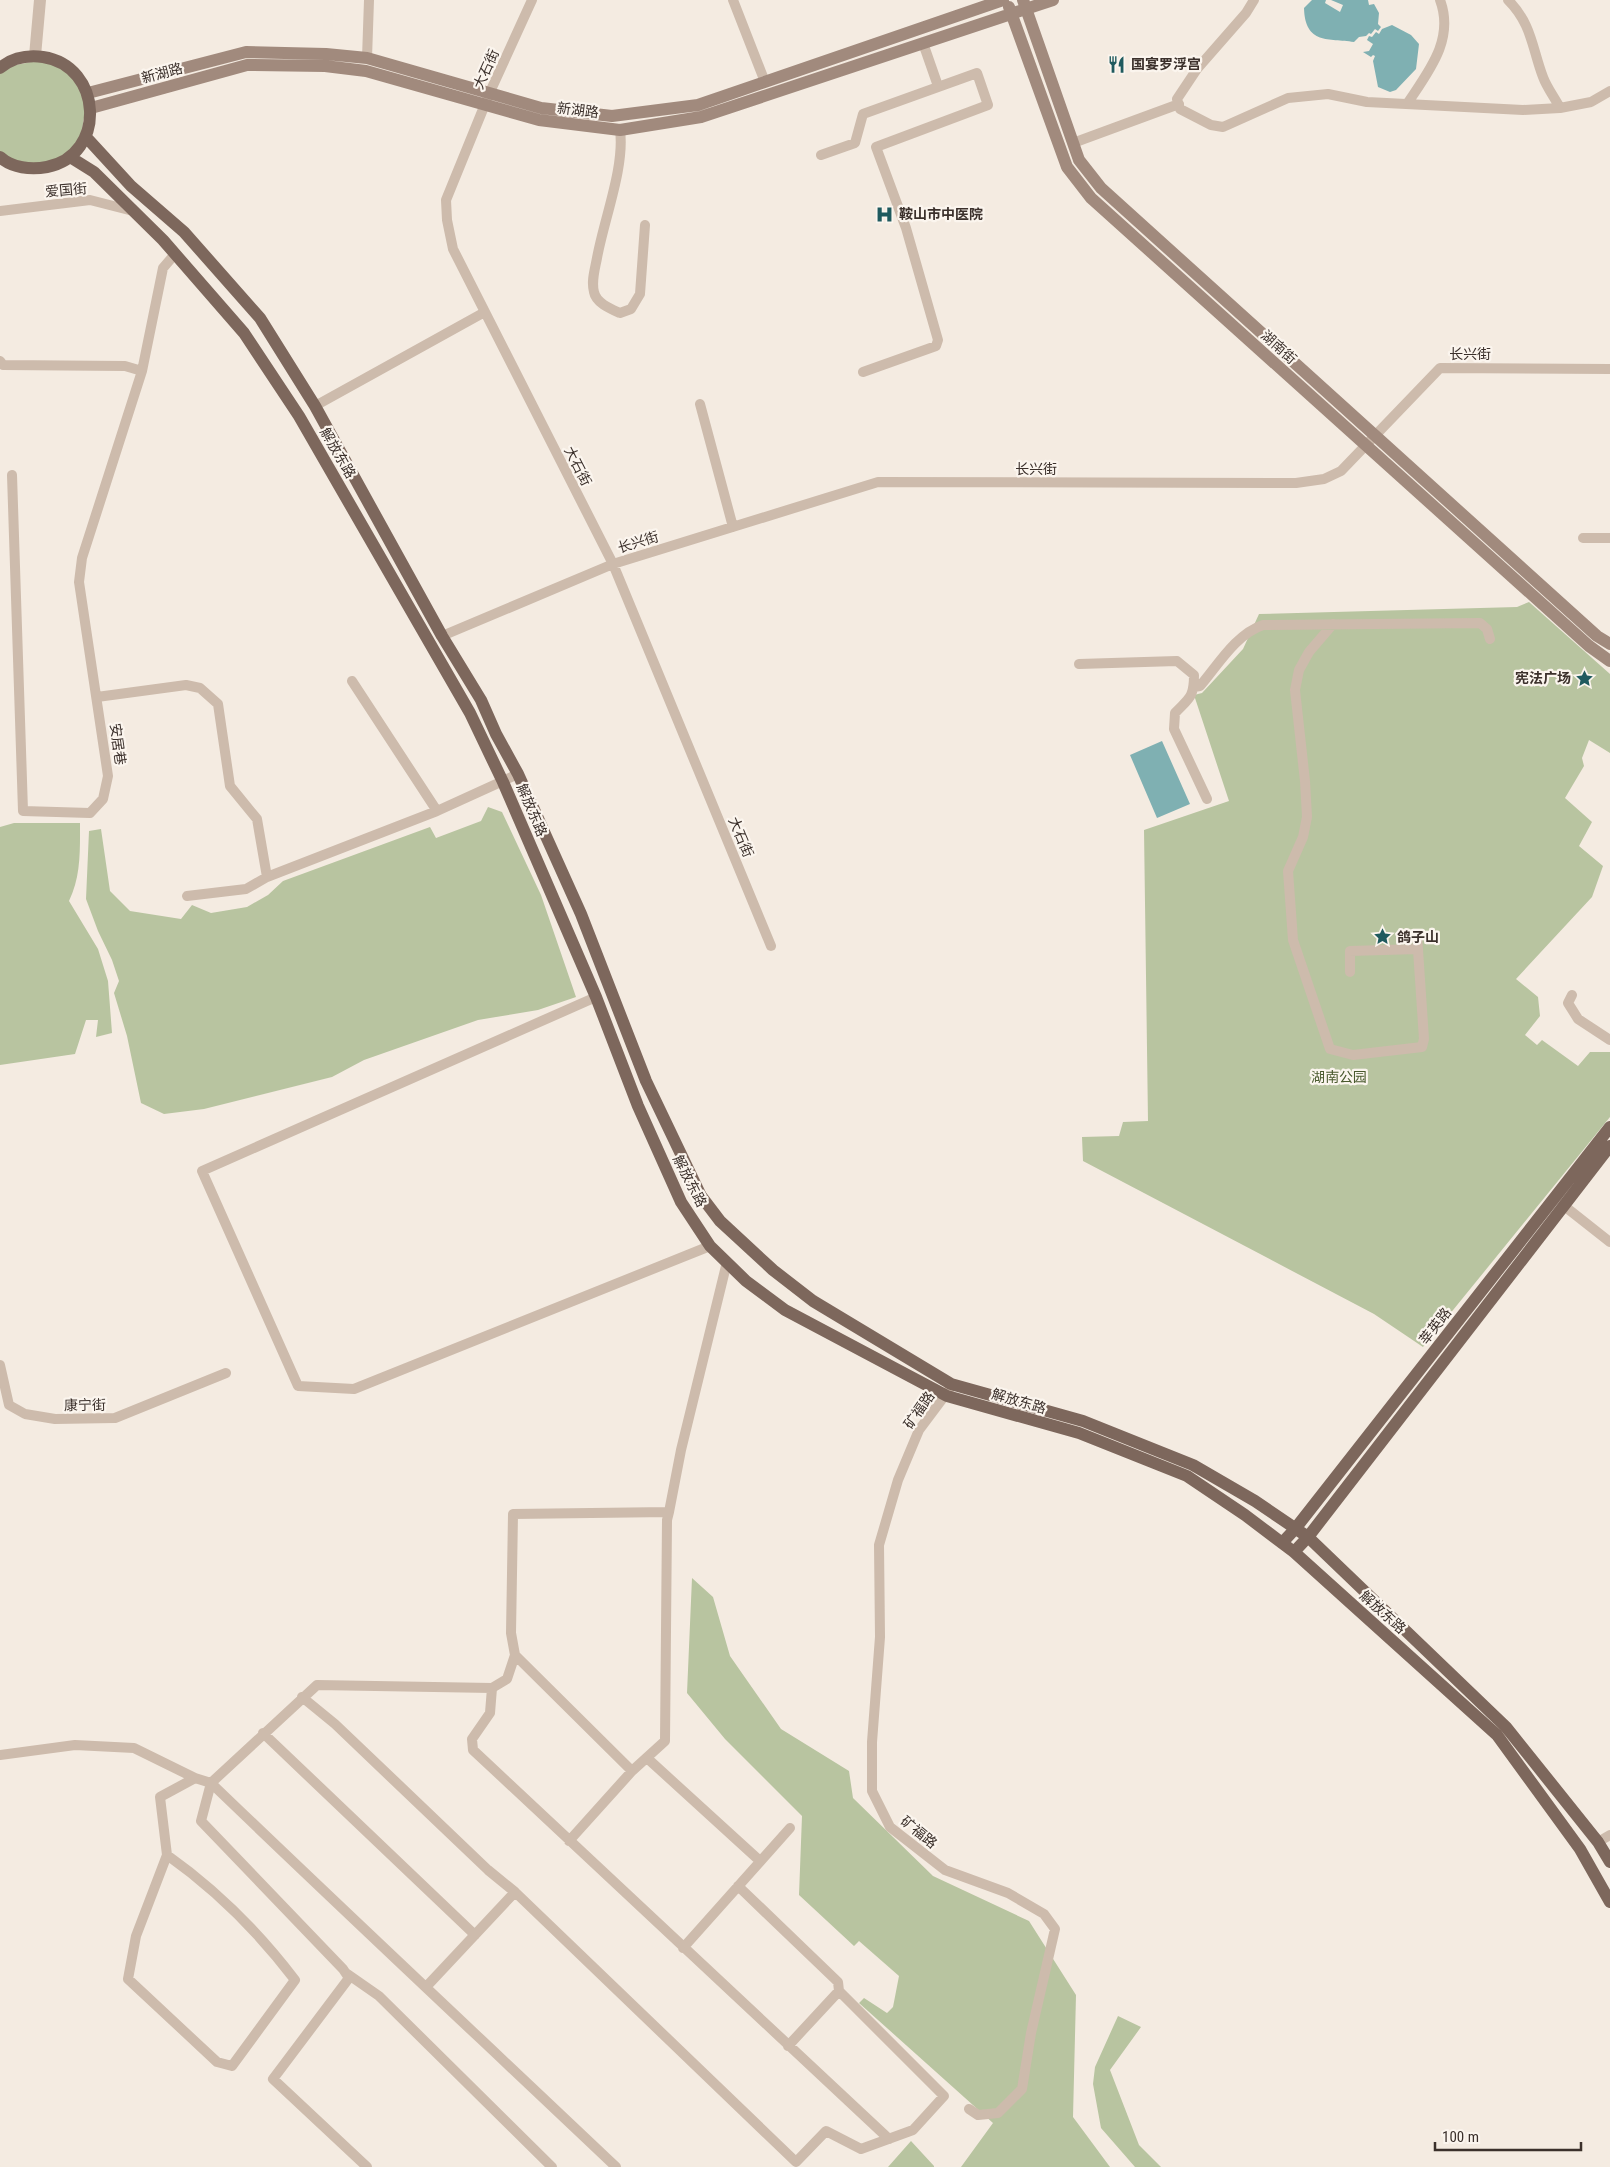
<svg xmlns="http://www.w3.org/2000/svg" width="1610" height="2167" font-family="'Roboto Condensed','Noto Sans SC',sans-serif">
<rect width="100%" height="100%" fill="#f4ebe1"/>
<path fill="#b8c4a0" d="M52 58 88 93 79 148 37 169 0 157V68Z
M1529 602 1610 674V753L1589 740 1582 758 1584 766 1565 798 1592 822 1579 846 1603 866 1592 897 1516 979 1538 997 1540 1016 1525 1035 1537 1045 1542 1040 1578 1066 1590 1052H1610V1117L1423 1347 1374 1314 1083 1161 1082 1137 1119 1136 1123 1122 1148 1121 1144 830 1229 801 1194 695 1202 693 1243 649 1259 614 1517 607Z
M488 807 502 812 541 895 576 997 538 1010 478 1020 364 1060 332 1077 204 1109 164 1114 141 1103 127 1036 114 993 119 981 112 960 98 931 86 899 89 831 101 829 110 891 130 911 181 919 192 905 211 913 247 907 268 895 283 881 430 827 436 838 481 821Z
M14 823H80C80 850 81 877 69 901L98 949 108 981 112 1033 96 1037 98 1020H86L75 1054 0 1065V827Z
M692 1578 713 1597 730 1656 781 1729 849 1771 853 1798 933 1876 1029 1921 1076 1995 1073 2117 1110 2167H961L993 2123 859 2003 864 1998 887 2013 893 2007 899 1976 859 1941 854 1946 799 1895 802 1816 725 1739 687 1693Z
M1118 2016 1141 2027 1110 2070 1139 2145 1161 2167H1135L1101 2128 1093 2084 1095 2067Z
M911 2141 934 2166V2167H888Z"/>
<path fill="#7fb0b2" d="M1312 0H1326L1325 3 1340 12 1343 5 1331 0H1368L1369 5 1374 4 1379 13 1378 24 1381 27 1378 31 1375 29 1371 34 1369 33 1366 36 1359 37 1354 42C1329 38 1305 45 1304 8Z
M1392 25 1411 35 1419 44 1416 69 1396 90 1390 92 1378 87 1373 61 1375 56 1373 55 1371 57 1363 52 1369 51 1373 44 1367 40 1369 36 1372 37 1376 32 1379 34 1382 29Z
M1162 741 1190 804 1157 818 1130 755Z"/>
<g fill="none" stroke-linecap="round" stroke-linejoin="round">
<path stroke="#cdbbac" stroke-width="10" d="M532 0 490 92 446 200 447 220 453 249 613 564 771 946
M733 0 765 82
M1254 0 1246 13 1197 69 1177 99 1180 109 1211 125 1223 127 1288 98 1328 94 1367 102 1523 110 1560 108 1591 102 1610 91
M1508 0C1532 24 1532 48 1543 77 1547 88 1555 98 1560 108
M923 43 938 86
M367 58 369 0
M1407 104C1428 72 1455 40 1440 0
M620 130C625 167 604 219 597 258 595 269 591 281 594 292 596 303 611 309 620 313L631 309 640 294 645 225
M1073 143 1179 104
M821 155 855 143 863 114 977 73 988 105 876 147 906 228 938 340 936 346 863 372
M0 211 90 200 133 211
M0 361 3 365 125 366 142 371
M700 404 733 527
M315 406 483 313
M12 475 23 811 90 813 103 799 108 776 79 582 82 558 142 371 163 268 175 254
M1583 538H1610
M1333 624 1309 652 1299 670 1295 690 1305 781 1307 817 1303 837 1288 871 1293 940 1330 1049 1353 1055 1422 1047 1424 1039 1417 935
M442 636 613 564 878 482 1296 483 1324 479 1341 471 1440 368 1610 369
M1079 664 1177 661 1194 675C1194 698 1189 698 1175 713L1174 729 1207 799
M352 681 437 811
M1194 687 1200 686C1218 665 1236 634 1263 625L1480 623 1487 629 1490 639
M97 697 186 685 200 688 218 704 230 786 257 819 267 877
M187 896 246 889 267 877 437 811 518 774
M1350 972V951L1418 949
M1572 995 1568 1003 1578 1019 1610 1040
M596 997 202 1171 298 1386 354 1389 710 1246
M1563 1205 1610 1242
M0 1365 9 1405 25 1414 55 1419 115 1418 226 1373
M949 1390 919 1430 898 1480 879 1545 880 1637 872 1742V1791L890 1827 945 1870 1008 1893 1044 1914 1055 1929 1031 2033 1022 2089 998 2113 978 2115 969 2109
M669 1512 513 1514 511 1633 515 1655 632 1771 665 1741 667 1520 669 1512 681 1450 727 1262
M492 1688 490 1713 472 1739 473 1750 889 2139
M302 1697 335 1724 488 1870 515 1892 796 2162 826 2131 861 2149 913 2130 944 2096 839 1991 838 1982 738 1886
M263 1733 475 1935
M0 1755 75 1745 134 1748 195 1778 211 1783 317 1685 492 1688 507 1679 515 1655
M647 1758 760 1861
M211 1783C345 1912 481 2039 616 2167
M211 1783 201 1821 343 1969 349 1978 273 2079 367 2167
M569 1841 632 1771
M1598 1842 1610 1835
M167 1855C215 1889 260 1934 295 1980L232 2066 217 2062 128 1979 136 1936 167 1855 160 1797 195 1778
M683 1948 790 1828
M346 1973 379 1996 552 2167
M426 1987 515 1892
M788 2046 839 1991"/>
<path stroke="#cdbbac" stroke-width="12" d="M35 56 40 0"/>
<path stroke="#a18a7d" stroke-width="12" d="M1023 0 1079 160 1101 188 1597 636 1610 644
M1009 7 1067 167 1091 198 1589 646 1610 661
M88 93 246 52 326 54 367 58 541 108 612 116 698 105 1003 0
M91 108 247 65 325 66 366 71 539 120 620 130 701 117 1053 0"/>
<path stroke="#7d675c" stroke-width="12" d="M0 68C12 58 28 55 43 57 103 66 107 155 47 167 31 170 12 168 0 157
M86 137 131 186 184 232 260 318 315 406 442 636 481 700 496 734 518 774 581 914 646 1081 701 1196 720 1221 773 1270 813 1301 951 1384 1083 1421 1193 1465 1255 1501 1308 1537 1506 1727 1598 1842 1610 1862
M70 157 94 172 163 240 244 333 299 416 470 713 503 782 596 997 638 1106 681 1202 710 1246 746 1281 785 1310 947 1396 1079 1433 1187 1476 1245 1515 1294 1552 1497 1735 1580 1849 1610 1902
M1282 1543 1295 1529 1610 1127
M1294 1552 1308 1537 1610 1146"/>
</g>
<defs>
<symbol id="restaurant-bare" viewBox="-9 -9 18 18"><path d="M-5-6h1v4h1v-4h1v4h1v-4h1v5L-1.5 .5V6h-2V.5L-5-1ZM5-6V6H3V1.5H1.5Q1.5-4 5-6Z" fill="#1f5a5e" stroke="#fbf5ee" stroke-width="2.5" paint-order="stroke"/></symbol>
<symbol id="hospital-bare" viewBox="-9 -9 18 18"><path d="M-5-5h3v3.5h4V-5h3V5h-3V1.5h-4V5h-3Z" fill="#1f5a5e" stroke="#fbf5ee" stroke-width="2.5" paint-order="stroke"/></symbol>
<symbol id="sight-bare" viewBox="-9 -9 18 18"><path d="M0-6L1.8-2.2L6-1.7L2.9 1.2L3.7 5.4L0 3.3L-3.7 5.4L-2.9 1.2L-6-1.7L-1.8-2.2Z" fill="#1f5a5e" stroke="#fbf5ee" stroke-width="2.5" paint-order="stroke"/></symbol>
</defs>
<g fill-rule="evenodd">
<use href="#restaurant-bare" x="1104" y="52" width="25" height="25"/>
<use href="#hospital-bare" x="872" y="202" width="25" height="25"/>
<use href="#sight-bare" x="1572" y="666" width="25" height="25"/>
<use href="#sight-bare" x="1370" y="924" width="25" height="25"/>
</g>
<g text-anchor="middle" stroke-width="4.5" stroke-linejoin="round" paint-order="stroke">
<g font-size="14" font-weight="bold" fill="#3b302b" stroke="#fbf5ee" text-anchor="start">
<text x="1131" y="69">国宴罗浮宫</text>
<text x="899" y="219">鞍山市中医院</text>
<text x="1571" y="683" text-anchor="end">宪法广场</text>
<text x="1397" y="942">鸽子山</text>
</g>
<g font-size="14" fill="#3b302b" stroke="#fbf5ee">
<text transform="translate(486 69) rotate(-66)" y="5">大石街</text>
<text transform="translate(162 73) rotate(-15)" y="5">新湖路</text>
<text transform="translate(578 110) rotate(7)" y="5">新湖路</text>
<text transform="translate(66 190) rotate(-5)" y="5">爱国街</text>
<text transform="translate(1279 347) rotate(42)" y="5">湖南街</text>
<text x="1470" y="359">长兴街</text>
<text transform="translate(338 453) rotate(60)" y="5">解放东路</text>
<text transform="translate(578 466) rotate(63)" y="5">大石街</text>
<text x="1036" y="474">长兴街</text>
<text transform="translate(638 542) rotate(-17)" y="5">长兴街</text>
<text transform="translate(118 744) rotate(82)" y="5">安居巷</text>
<text transform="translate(532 810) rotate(67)" y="5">解放东路</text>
<text transform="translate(741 837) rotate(67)" y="5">大石街</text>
<text transform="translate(690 1181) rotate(63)" y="5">解放东路</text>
<text transform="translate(1435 1326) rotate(-52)" y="5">莘英路</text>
<text transform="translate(1019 1401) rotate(16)" y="5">解放东路</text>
<text transform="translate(85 1405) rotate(-1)" y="5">康宁街</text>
<text transform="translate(919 1410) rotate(-55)" y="5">矿福路</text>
<text transform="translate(1383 1612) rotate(42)" y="5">解放东路</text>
<text transform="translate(919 1832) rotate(39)" y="5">矿福路</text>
</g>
<g font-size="14" fill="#4a5a2e" stroke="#fbf5ee">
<text x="1339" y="1082">湖南公园</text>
</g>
</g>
<path d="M1435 2142v8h146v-8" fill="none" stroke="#3b302b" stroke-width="2.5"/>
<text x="1442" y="2142" font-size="15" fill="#3b302b" stroke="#fbf5ee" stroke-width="4" paint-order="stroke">100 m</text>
</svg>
